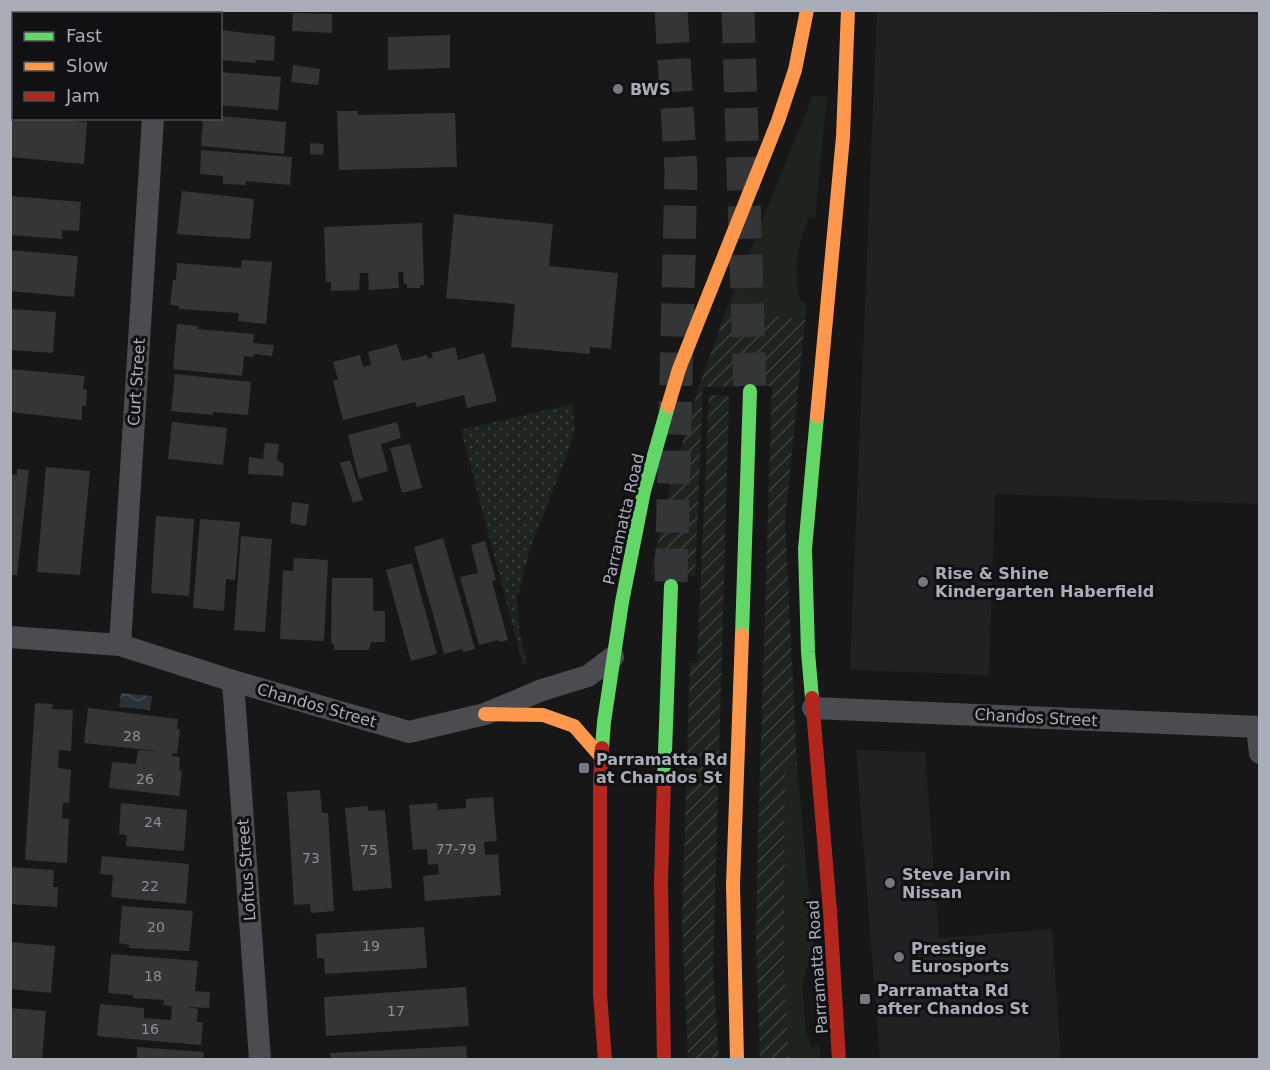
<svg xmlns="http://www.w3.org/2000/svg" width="1270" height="1070" font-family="'DejaVu Sans',sans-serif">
<defs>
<pattern id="park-dots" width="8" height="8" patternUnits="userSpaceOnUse" patternTransform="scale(1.5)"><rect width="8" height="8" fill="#1d241e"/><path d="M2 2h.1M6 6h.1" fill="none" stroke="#3b413d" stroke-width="1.8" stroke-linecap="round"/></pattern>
<pattern id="garden-furrows" width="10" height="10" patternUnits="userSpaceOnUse" patternTransform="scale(1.5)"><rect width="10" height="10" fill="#1d241e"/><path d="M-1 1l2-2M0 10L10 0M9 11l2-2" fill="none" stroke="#3b413d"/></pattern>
<pattern id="water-waves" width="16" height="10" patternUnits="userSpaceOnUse" patternTransform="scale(1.5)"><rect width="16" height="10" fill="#2a3239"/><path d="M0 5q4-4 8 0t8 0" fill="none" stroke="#464d54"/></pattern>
</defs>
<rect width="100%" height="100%" fill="#171717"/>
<path fill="#212123" d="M877 11 1259 14V504L995 494 989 675 850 670Z
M856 750 925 752 939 938 1052 929 1061 1059H880Z"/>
<path fill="#1d241e" d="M813 95 827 97 815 219 809 217C797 247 793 269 800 301L807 303 805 320 726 311Z
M797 764 815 960H809L802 985 806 1031 811 1047 820 1046V1059H789L784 970 785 765Z"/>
<path fill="url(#park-dots)" d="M572 404 575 427 570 447 530 549 517 599 519 628 527 664 523 665 461 430Z"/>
<path fill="url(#garden-furrows)" d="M726 311 805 320 785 521 797 764 785 766 784 970 789 1059H760L756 943 758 837 772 386 703 387 695 576 651 574 671 483 699 386Z
M709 395 729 396 713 972 719 1059 688 1060 682 920 690 663H697Z"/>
<path fill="url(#water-waves)" d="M121 693 152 696 150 710 119 707Z"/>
<path fill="#353536" d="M293 13 332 14V33L292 31Z
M220 30 275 36 274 61 256 60 255 63 220 60Z
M450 35V68L388 70V37Z
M293 65 320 69 318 85 291 82Z
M220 72 281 77 278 110 220 105Z
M337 111H358V115L455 113 457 167 339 170Z
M10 115 14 116V118H49L87 122 84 164 10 157Z
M220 116 286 122 284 154 201 146 203 118H220Z
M310 143 324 144 323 155 310 154Z
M201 150 292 157 290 185 246 181V185L223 184V176L200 174Z
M182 191 254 199 250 239 177 234Z
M10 196 81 202 79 231 62 230V239L10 235Z
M454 214 553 224 549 266 618 273 611 349 590 347V354L511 347 515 304 446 298Z
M422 223 424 285H420V288H407V284H404L403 272H398L399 288 369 290 368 273H360L359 290 331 291V282H326L324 227Z
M10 250 78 256 74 297 10 291Z
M242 260 272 262 266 324 238 321 239 313 179 309V306L170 305 173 280H176L177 263 241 268Z
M10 309 56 312 53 353 10 350Z
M177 324 198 326 197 329 254 334 253 343 274 345 272 356 254 354V357L244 356 242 376 173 369Z
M397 344 402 361 427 355 428 359 433 357 431 353 455 347 458 360 484 353 497 401 467 408 464 395 417 407 415 402 343 420 333 381 338 379 333 362 360 355 363 367 371 365 368 352Z
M10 369 85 376 83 389 87 390 86 406H82V420L10 412Z
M175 374 251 382 248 415 213 412V415L171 411Z
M172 422 227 428 223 465 168 459Z
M397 422 401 438 381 444 388 471 359 479 348 435Z
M265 443 279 444 277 460 284 464 283 476 248 474 249 457 263 459Z
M410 444 422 488 402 493 390 448Z
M350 460 363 500 353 503 340 463Z
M46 467 90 471 80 575 37 572Z
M17 469 29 470 17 575H10V474L17 475Z
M292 502 309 504 306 526 290 523Z
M156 516 194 519 189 596 151 593Z
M200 519 240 522 235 580 226 579 224 611 193 608Z
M241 536 272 539 265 632 234 630Z
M443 538 475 649 463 652 462 649 444 654 414 547Z
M485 541 496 580 492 581 508 640 499 642 498 640 479 645 460 577 478 573 471 545Z
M294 558 328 560 324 641 280 639 283 570 293 571Z
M412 563 437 654 411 661 386 570Z
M332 578H373V611H385V642H371L369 650H334V644L331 643Z
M35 703 53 704 52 709 73 710 71 751 59 750 58 768 71 770 69 803H63L62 818 69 819 67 863 25 860Z
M88 708 178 719 177 729H180L177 754 172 753V756L180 757 179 770 182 771 179 796 109 788 112 762 136 764 138 750 165 752 84 743Z
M320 790 322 813H328L334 911 311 913 310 904 294 905 287 792Z
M493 797 497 841 484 842 485 855 498 854 501 895 425 901 423 876 439 874 438 864 428 865 427 849 413 850 409 805 437 803 438 810 466 808V799Z
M121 803 187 810 184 851 126 846 127 835 119 834Z
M368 806V811L385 810 392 888 353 891 345 808Z
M102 856 189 864 186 904 111 897 113 875 100 874Z
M10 867 54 870 53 887H58L57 907 10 904Z
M122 906 193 911 189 951 129 948V945L119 943Z
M424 927 427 968 325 974 324 958H317L316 934Z
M10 942 55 946 51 993 10 989Z
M111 954 198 961 195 991 210 992 209 1008 186 1007 198 1009 197 1022H203L201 1045 97 1036 100 1004 144 1008V1018L171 1020 172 1006 163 1005 164 1000 133 998V995L108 993Z
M466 987 469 1026 326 1036 324 997Z
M10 1008 46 1011 42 1060H10Z
M466 1046 467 1060H331L330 1053Z
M137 1047 204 1052 203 1060H137Z"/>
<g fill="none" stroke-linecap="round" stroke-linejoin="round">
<path stroke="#343537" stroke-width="33" stroke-dasharray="33 16" stroke-linecap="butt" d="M671 10 681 172 671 586
M738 10 750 391"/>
<path stroke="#4b4c50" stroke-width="22" d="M10 637 120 645 233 681 409 732 485 714 542 690 588 676 613 657
M120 645 153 118
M233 681 260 1060
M813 708 1260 727
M1257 727 1260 753"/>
<path stroke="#63d668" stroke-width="14" d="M742 635 750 391
M812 698 808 652 805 549 817 416
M602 748 604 722 622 602 644 491 668 406
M664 780 671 586"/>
<path stroke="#ff974d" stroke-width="14" d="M668 406 679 369 778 121 795 70 807 10
M817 416 843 137 848 10
M485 714 543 715 574 726 602 758
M737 1060 733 885 742 635"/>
<path stroke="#b3261e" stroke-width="14" d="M812 698 830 911 839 1060
M602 748 600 782V994L605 1060
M664 1060 661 882 664 780"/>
</g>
<g fill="#757880" stroke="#111113" stroke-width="2">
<circle cx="618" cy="89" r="6"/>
<circle cx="923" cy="582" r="6"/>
<rect x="578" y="762" width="12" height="12" rx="3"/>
<circle cx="890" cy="883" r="6"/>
<circle cx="899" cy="957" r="6"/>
<rect x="859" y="993" width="12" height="12" rx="3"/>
</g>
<g text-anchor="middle" stroke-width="6" stroke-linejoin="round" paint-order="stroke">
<g font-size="14" fill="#8b8f98">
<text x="132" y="741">28</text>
<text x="145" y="784">26</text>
<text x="153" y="827">24</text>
<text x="456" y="854">77-79</text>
<text x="369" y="855">75</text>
<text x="311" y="863">73</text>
<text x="150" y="891">22</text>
<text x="156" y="932">20</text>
<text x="371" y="951">19</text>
<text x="153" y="981">18</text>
<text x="396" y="1016">17</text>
<text x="150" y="1034">16</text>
</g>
<g font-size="16" font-weight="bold" fill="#a8adb8" stroke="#111113" text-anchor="start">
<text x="630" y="95">BWS</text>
<text x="935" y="579">Rise &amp; Shine<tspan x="935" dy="18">Kindergarten Haberfield</tspan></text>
<text x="596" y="765">Parramatta Rd<tspan x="596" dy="18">at Chandos St</tspan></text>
<text x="902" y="880">Steve Jarvin<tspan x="902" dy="18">Nissan</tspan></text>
<text x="911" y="954">Prestige<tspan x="911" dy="18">Eurosports</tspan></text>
<text x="877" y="996">Parramatta Rd<tspan x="877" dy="18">after Chandos St</tspan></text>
</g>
<g font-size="16" fill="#a8adb8" stroke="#111113">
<text transform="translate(136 382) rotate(-86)" y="6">Curt Street</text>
<text transform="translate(623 519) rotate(-77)" y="6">Parramatta Road</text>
<text transform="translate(317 705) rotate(16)" y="6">Chandos Street</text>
<text transform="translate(1036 717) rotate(3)" y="6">Chandos Street</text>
<text transform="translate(246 870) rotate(-94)" y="6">Loftus Street</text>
<text transform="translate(817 967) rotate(-94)" y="6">Parramatta Road</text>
</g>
</g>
<rect width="1270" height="1070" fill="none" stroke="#a8adb8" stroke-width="24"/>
<rect x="12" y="12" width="210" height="108" fill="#111113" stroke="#4d4f55" stroke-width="1.5"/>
<rect x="24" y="32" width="30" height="9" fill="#63d668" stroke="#4d4f55" stroke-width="1.5"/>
<text x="66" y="42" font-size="18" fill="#a8adb8">Fast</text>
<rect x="24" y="62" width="30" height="9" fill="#ff974d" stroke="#4d4f55" stroke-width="1.5"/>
<text x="66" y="72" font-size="18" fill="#a8adb8">Slow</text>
<rect x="24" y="92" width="30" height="9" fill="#b3261e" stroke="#4d4f55" stroke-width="1.5"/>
<text x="66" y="102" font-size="18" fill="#a8adb8">Jam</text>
</svg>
